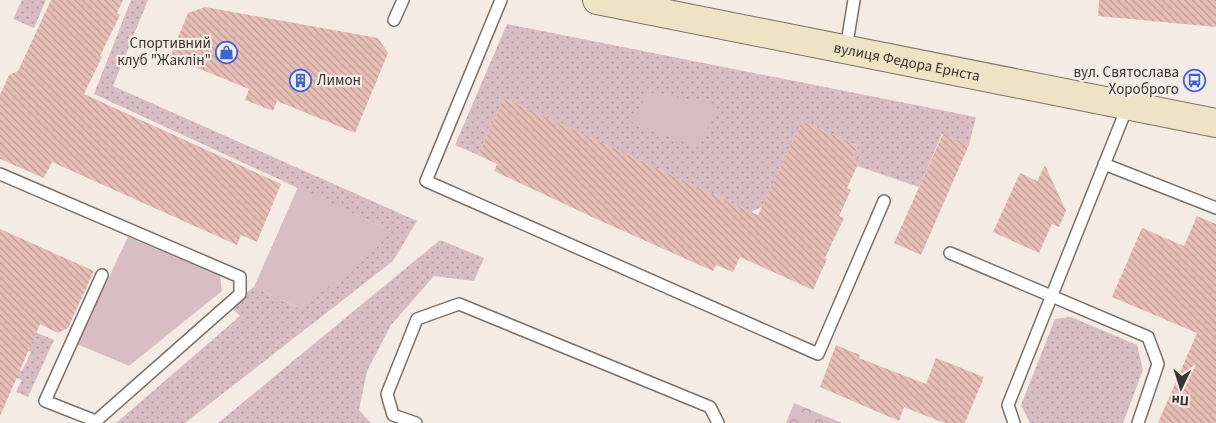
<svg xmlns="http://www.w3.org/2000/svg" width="1216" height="423" font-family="'Source Sans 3',sans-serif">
<defs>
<pattern id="grass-dots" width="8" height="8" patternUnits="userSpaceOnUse" patternTransform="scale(1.25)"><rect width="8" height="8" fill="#d9bdc4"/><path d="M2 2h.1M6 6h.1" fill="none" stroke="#b19aa0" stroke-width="1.8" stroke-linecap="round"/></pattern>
<pattern id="forest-crowns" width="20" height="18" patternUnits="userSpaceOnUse" patternTransform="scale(1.25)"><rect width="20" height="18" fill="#d9bdc4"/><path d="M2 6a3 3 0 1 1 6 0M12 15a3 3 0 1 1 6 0" fill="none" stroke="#b19aa0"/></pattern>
<pattern id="building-back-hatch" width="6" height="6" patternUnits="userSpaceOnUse" patternTransform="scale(1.25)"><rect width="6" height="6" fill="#e7bfb7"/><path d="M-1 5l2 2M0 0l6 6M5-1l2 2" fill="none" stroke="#bc9c95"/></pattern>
</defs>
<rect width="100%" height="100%" fill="#f4ece4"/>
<path fill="url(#grass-dots)" d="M22 0H46L34 28 13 19Z
M131 0H148L113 86 417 221 393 261 185 423H116L240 316 229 306 254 287 301 309 389 230 94 94Z
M507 24 976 117 969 145 942 134 919 187 857 166 860 160 853 157 858 146 802 121 762 207 751 212 504 98 478 155 455 145Z
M440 240 484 258 474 281 434 276 391 325 367 371 359 410 371 423H218Z
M1071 317 1137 345 1143 370 1123 423H1030L1021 405 1055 319Z
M28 329 54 340 28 397 16 392 22 380 14 377 17 369 22 371 31 352 20 346Z"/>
<path fill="url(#forest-crowns)" d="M794 403 842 423H786Z"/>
<path fill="#d9bdc4" d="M648 92 718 105 699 148 632 122Z
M298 187 389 230 374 251 301 309 254 287Z
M128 237 220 276 222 291 129 366 77 344Z"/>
<path fill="url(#building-back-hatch)" d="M51 0H123L117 13 120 15 100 56 102 57 84 94 281 184 257 242 241 235 237 245 52 162 44 178 0 159V95L9 75 18 71Z
M1099 0H1216V27L1098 16Z
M205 7 378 38 388 53 355 133 277 101 273 111 245 100 249 89 170 57 188 13Z
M504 98 758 215 802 121 858 146 853 157 860 160 847 188 851 190 839 216 844 218 825 258 827 259 813 290 740 257 733 272 716 265 713 271 592 217 494 171 497 164 478 155Z
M943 134 969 145 921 255 894 243Z
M1045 165 1066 211 1059 227 1052 224 1039 253 993 232 1020 173 1037 181Z
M1197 216 1216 224V423H1158L1197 333 1112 297 1142 228 1184 246Z
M0 229 94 271 68 328 58 333 40 324 0 416Z
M836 345 860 355 859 358 926 384 936 358 984 377 965 423H944L904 407 899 421 820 387Z"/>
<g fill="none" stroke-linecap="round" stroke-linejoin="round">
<defs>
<path id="lane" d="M501 0 426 181 818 354 884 201
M394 20 403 0
M846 49 854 0
M1104 164 1216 208
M0 174 240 277V294L96 421 45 401 102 275
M950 253 1148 337 1158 364 1138 423
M416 423 393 415 387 394 417 319 459 304 710 407 718 423
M1014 423 1008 405 1128 105"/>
<g id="secondary">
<path id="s1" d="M597 0 1216 123"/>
</g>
</defs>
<use href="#lane" stroke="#79716b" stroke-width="14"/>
<use href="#secondary" stroke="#79716b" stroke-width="30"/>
<use href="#lane" stroke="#fff" stroke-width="11"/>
<use href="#secondary" stroke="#ece4c4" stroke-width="28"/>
</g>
<defs>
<symbol id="shop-ring" viewBox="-11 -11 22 22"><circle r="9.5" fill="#f4ece4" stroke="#3d64d6" stroke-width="1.5"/><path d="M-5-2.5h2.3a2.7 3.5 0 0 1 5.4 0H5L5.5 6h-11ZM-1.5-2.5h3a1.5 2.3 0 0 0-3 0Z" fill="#3d64d6"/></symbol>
<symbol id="building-ring" viewBox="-11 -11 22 22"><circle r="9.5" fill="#f4ece4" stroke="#3d64d6" stroke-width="1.5"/><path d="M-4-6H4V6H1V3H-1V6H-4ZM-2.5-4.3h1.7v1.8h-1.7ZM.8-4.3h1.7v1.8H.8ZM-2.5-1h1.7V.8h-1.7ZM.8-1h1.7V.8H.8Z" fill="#3d64d6"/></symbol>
<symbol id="bus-ring" viewBox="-11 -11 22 22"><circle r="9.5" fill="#f4ece4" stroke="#3d64d6" stroke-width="1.5"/><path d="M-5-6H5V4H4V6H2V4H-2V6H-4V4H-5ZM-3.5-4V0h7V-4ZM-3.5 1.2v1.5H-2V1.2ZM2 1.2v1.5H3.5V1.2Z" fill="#3d64d6"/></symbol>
</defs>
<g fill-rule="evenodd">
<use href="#shop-ring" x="214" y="40" width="25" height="25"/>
<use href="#building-ring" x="288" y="68" width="25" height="25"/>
<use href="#bus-ring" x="1182" y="68" width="25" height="25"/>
</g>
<g text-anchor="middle" stroke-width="4.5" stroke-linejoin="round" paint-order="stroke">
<g font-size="15" fill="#393532" stroke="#f4ece4" text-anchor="end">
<text x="211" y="48">Спортивний<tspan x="211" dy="17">клуб "Жаклін"</tspan></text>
<text x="1179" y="77">вул. Святослава<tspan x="1179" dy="17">Хороброго</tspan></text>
<text x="317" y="85" text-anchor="start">Лимон</text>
</g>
<g font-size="15" fill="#393532" stroke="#f4ece4">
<text dy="5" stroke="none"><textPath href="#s1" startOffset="316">вулиця Федора Ернста</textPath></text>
</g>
</g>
<g transform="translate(1181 388) rotate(184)" stroke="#f4ece4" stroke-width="4" paint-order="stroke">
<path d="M0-4L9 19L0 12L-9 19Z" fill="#393532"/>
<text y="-8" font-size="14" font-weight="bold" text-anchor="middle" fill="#393532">Пн</text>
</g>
</svg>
